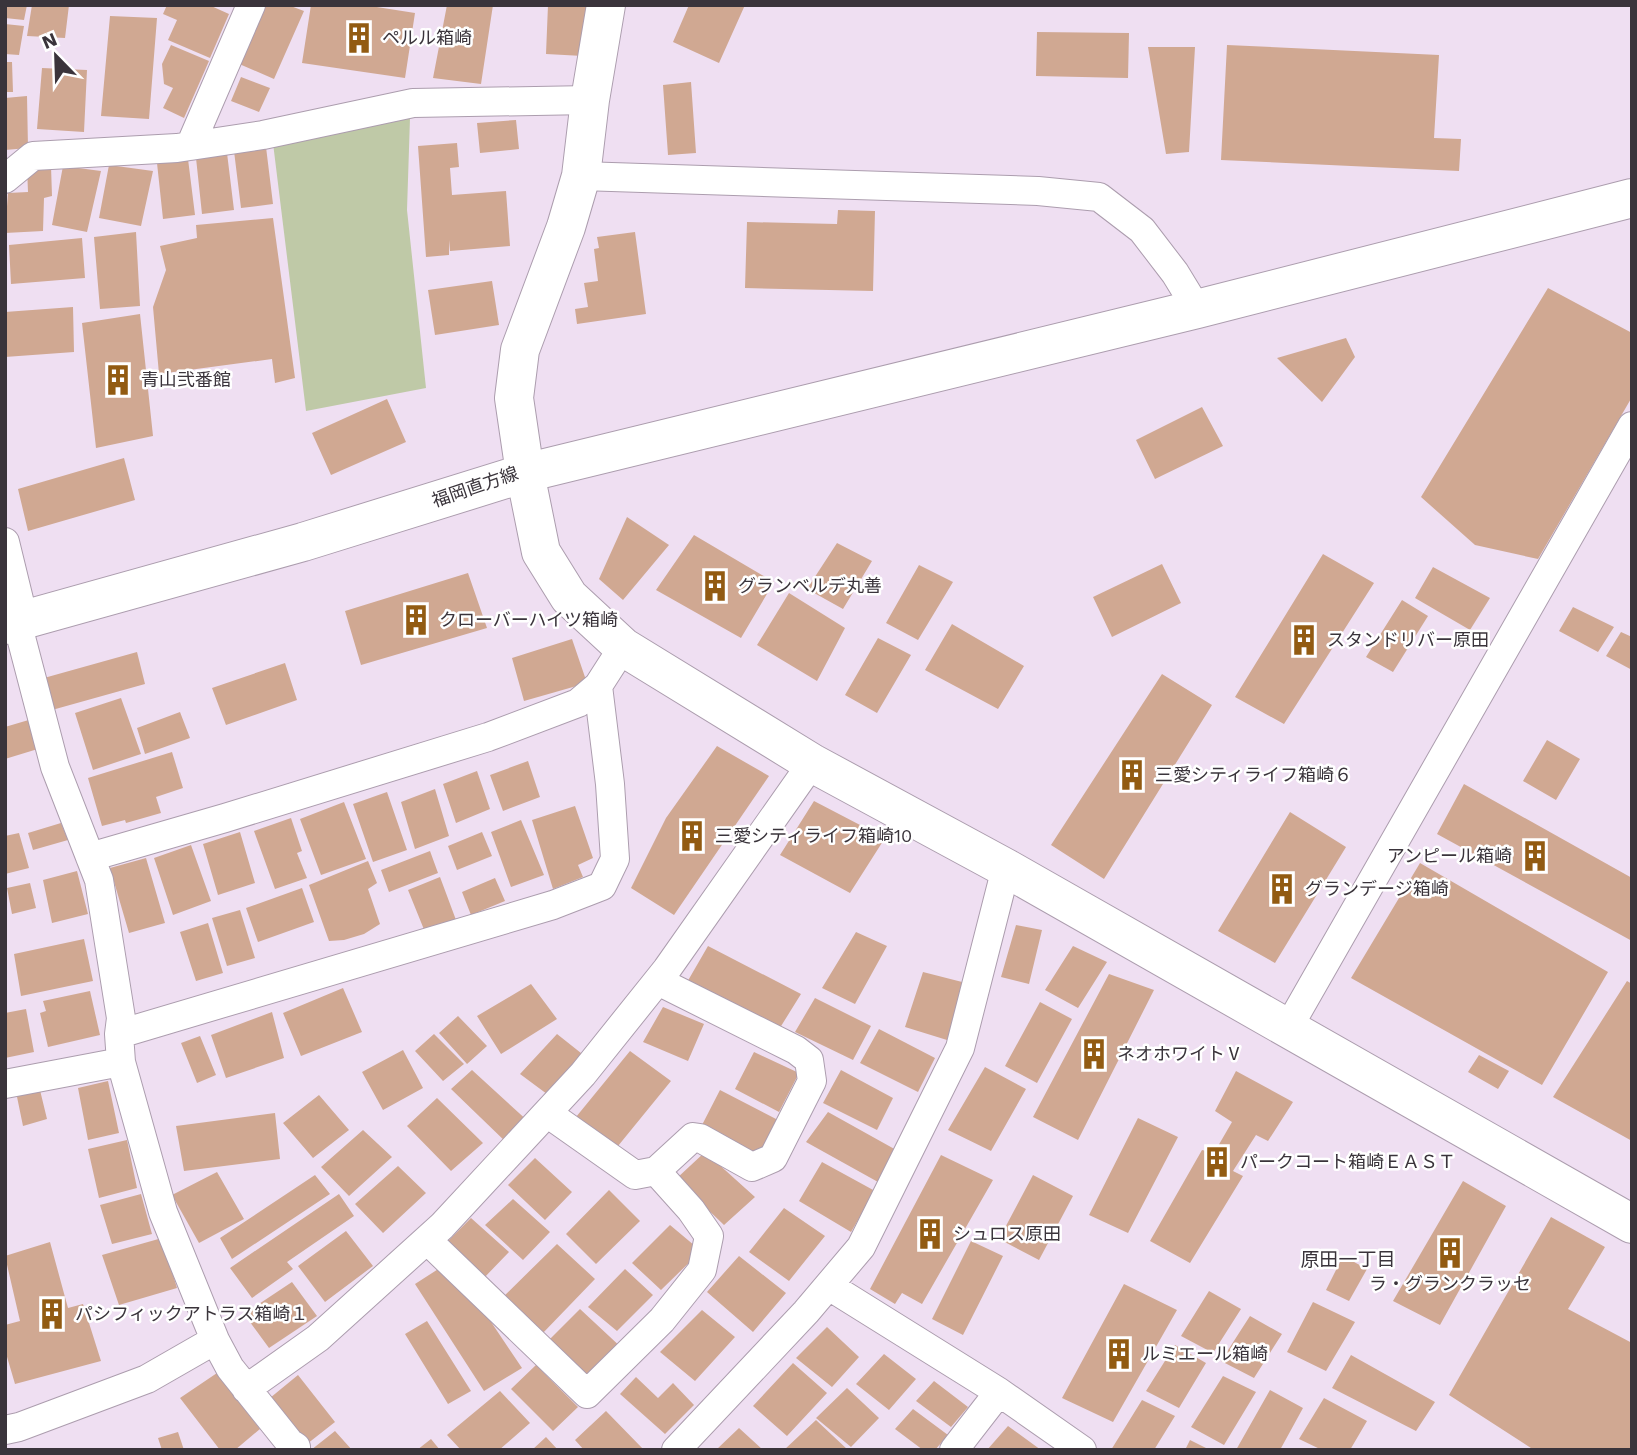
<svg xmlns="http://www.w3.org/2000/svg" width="1637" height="1455" font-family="'Work Sans','Noto Sans JP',sans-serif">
<rect width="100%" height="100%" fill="#efdff2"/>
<path fill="#bfc9a7" d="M410 118 407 210 426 388 306 411 273 143Z"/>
<path fill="#d0a892" d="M5 5H27L24 20 5 18Z
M32 5H69L65 38 27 36Z
M167 5H209L229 14 210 58 168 40 177 20 163 14Z
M263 5H288L304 11 274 79 237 63Z
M311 5H364L415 13 405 78 302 63Z
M447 5H493L481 84 433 78Z
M548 5H590L583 56 546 54Z
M689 5H745L719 63 673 42Z
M110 16 157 18 149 119 101 116Z
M5 24 24 26 19 55 5 54Z
M1037 32 1129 33 1128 78 1036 76Z
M171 45 209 61 184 118 163 108 173 88 164 84 162 64Z
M1227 45 1439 55 1434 138 1461 139 1459 171 1221 160Z
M1148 47H1195L1189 152 1166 154Z
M5 62H12L13 92H5Z
M42 68 87 70 84 132 37 129Z
M241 77 270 88 259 112 231 101Z
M691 82 696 153 668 155 663 85Z
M27 96 28 148 5 150V98Z
M516 120 519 149 480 153 477 123Z
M457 143 459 167 450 168 452 195 506 191 510 246 450 251 449 240V255L426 257 418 146Z
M266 147 273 204 241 208 234 151Z
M227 153 234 210 202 214 196 158Z
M188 159 195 215 163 219 157 163Z
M109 165 153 171 141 226 99 218Z
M51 166 52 196 44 198 43 231 5 233 8 193 28 192 27 168Z
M63 166 101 171 87 232 52 225Z
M838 210 875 211 873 291 745 288 747 222 837 224Z
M273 218 295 378 275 383 272 359 159 374 153 307 166 270 160 246 197 238 196 225Z
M136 232 140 306 100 309 94 237Z
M635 232 646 314 577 324 575 309 588 307 584 283 598 281 594 249 599 248 597 237Z
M82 238 85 278 11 284 9 245Z
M492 281 499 325 435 335 428 290Z
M1548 288 1632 333V397L1538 559 1475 545 1421 497Z
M73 307 74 352 5 357V312Z
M140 314 153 436 96 448 82 323Z
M1346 338 1355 357 1322 402 1277 358Z
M387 399 406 442 331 475 312 433Z
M1202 407 1223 446 1155 479 1136 440Z
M124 458 135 500 28 531 18 489Z
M627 517 669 545 623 600 599 579Z
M694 535 774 582 741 638 656 590Z
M837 543 872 561 843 609 807 589Z
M1323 554 1374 583 1284 724 1235 697Z
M1162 564 1181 603 1112 637 1093 597Z
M919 565 953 582 918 640 886 623Z
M1433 567 1490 598 1470 630 1415 598Z
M468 573 487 628 361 665 345 611Z
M789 593 845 628 817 681 757 645Z
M1402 600 1428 616 1393 672 1366 657Z
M1573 607 1614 627 1598 652 1559 631Z
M952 624 1024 666 998 709 925 670Z
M1621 632 1632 637V670L1606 656Z
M878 638 911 655 877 713 845 695Z
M572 639 587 683 524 701 512 658Z
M137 652 145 684 52 710 44 678Z
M285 663 297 700 226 725 212 688Z
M1162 674 1212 705 1104 879 1051 845Z
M121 698 141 754 93 770 75 713Z
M180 712 190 738 145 754 137 728Z
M32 719 41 748 5 759V727Z
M1547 740 1580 759 1556 800 1523 781Z
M717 746 769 776 674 915 631 888 666 818Z
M172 752 183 788 156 797 161 813 126 823 125 820 102 826 88 778Z
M528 761 540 797 503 811 490 775Z
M477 771 490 809 456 823 443 784Z
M1464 784 1632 878V941L1437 834Z
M435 789 449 836 415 849 401 802Z
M387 792 407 850 373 862 353 804Z
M814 801 885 838 850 893 780 855Z
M344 802 366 859 321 875 300 819Z
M575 806 593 858 578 865 583 877 553 889 532 820Z
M1290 812 1346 847 1275 963 1218 931Z
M291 818 302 851 297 853 307 878 275 889 254 831Z
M521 820 544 875 511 887 491 832Z
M61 823 68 840 33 850 28 833Z
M240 832 255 883 218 895 203 844Z
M482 832 492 856 457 870 448 846Z
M19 833 29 868 5 874V836Z
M191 845 211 901 173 915 154 858Z
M430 851 438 873 389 892 381 870Z
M146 858 165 923 129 933 110 868Z
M368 861 377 883 368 889 380 924 364 934 344 940 329 941 309 885Z
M1420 863 1608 972 1542 1085 1351 978Z
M77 871 88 914 52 923 43 880Z
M440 877 456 920 425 932 408 890Z
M495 878 505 901 471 915 462 892Z
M30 883 36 908 12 914 7 888Z
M302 888 314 922 258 942 246 908Z
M240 910 255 958 227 966 212 918Z
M208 923 223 973 196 981 180 932Z
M1016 925 1042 930 1029 984 1001 977Z
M856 932 887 946 855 1004 822 988Z
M84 939 93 981 21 996 14 954Z
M708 946 801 994 778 1031 686 984Z
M1073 946 1107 962 1078 1008 1045 990Z
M923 972 966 983 947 1040 905 1027Z
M1109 974 1154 990 1078 1140 1033 1117Z
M1627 981 1632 984V1141L1553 1097Z
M531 984 557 1019 501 1054 477 1016Z
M343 988 362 1032 301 1056 283 1013Z
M90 991 100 1035 48 1047 40 1013 46 1011 43 1001Z
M815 998 871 1026 853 1060 795 1032Z
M1040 1002 1072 1019 1037 1083 1005 1066Z
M663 1007 704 1024 688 1061 643 1042Z
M26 1009 34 1052 5 1058V1013Z
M272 1012 284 1058 226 1078 211 1035Z
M458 1016 487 1046 467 1064 439 1033Z
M879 1029 935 1058 918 1092 860 1063Z
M434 1034 464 1064 443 1081 415 1051Z
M557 1034 586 1057 551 1097 520 1074Z
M200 1036 216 1075 197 1083 181 1043Z
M403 1050 423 1088 383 1110 362 1072Z
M630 1051 671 1081 618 1146 576 1117Z
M754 1052 799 1073 779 1112 735 1089Z
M1479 1055 1509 1071 1498 1089 1468 1072Z
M985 1067 1026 1089 991 1151 948 1130Z
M472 1070 530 1123 509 1145 451 1089Z
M841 1070 893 1098 877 1130 823 1103Z
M1236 1071 1293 1102 1268 1141 1256 1135 1233 1171 1243 1176 1190 1263 1150 1241 1202 1150 1214 1153 1232 1122 1215 1111Z
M108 1081 119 1133 88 1140 78 1088Z
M39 1086 47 1119 23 1126 16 1092Z
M720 1090 778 1120 760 1155 702 1125Z
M319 1095 349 1130 313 1158 283 1123Z
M437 1098 483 1143 451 1171 407 1126Z
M828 1112 898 1151 878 1182 806 1142Z
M275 1113 280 1159 184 1171 176 1126Z
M1138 1118 1178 1137 1128 1233 1089 1215Z
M363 1130 392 1157 349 1196 321 1167Z
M127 1140 137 1188 99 1198 88 1149Z
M705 1152 755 1197 724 1225 676 1179Z
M941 1155 993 1180 922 1304 902 1293 895 1304 870 1289Z
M535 1158 572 1192 545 1220 508 1185Z
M822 1162 875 1191 851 1232 799 1201Z
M398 1166 426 1193 383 1233 355 1204Z
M217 1172 244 1219 199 1243 172 1195Z
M315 1175 330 1194 232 1259 220 1238Z
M1033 1175 1073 1196 1039 1260 999 1239Z
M1463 1181 1506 1206 1440 1325 1393 1301Z
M609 1190 640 1221 596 1264 566 1234Z
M141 1194 152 1234 112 1244 100 1205Z
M339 1194 354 1216 287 1262 293 1269 252 1298 230 1268Z
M513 1199 550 1232 523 1260 485 1225Z
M784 1208 825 1236 789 1281 749 1252Z
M1551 1217 1605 1247 1568 1309 1632 1343V1450H1534L1449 1395Z
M471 1218 509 1252 482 1280 444 1245Z
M670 1225 701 1251 661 1290 632 1263Z
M346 1231 373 1266 325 1302 298 1266Z
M162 1238 177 1288 119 1305 102 1255Z
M971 1241 1003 1256 963 1335 932 1319Z
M50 1242 68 1308 83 1304 101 1361 15 1384 5 1350V1325L20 1321 5 1256Z
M557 1244 595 1279 541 1335 501 1299Z
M739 1256 786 1293 753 1332 707 1292Z
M1343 1256 1367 1269 1349 1301 1326 1290Z
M443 1266 475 1298 522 1368 484 1391 415 1284Z
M625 1269 653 1295 617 1331 588 1307Z
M292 1282 317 1316 269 1348 244 1314Z
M1124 1284 1177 1310 1113 1422 1062 1398Z
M1209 1291 1241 1309 1213 1353 1181 1336Z
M1313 1302 1355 1322 1326 1371 1287 1352Z
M580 1309 624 1350 588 1386 544 1345Z
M702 1310 735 1337 695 1381 660 1352Z
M1250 1316 1282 1334 1254 1378 1221 1361Z
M427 1321 471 1391 448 1404 405 1334Z
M827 1327 859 1357 832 1387 796 1358Z
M1175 1345 1206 1363 1179 1408 1146 1391Z
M884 1354 916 1379 889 1410 856 1384Z
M1351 1355 1435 1402 1416 1431 1332 1388Z
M793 1363 827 1393 787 1436 753 1406Z
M536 1365 578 1407 553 1431 511 1389Z
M217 1373 260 1429 235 1450H220L180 1398Z
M298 1375 335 1422 307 1444 270 1398Z
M1223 1376 1256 1392 1224 1445 1191 1427Z
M636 1377 658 1398 673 1383 694 1405 665 1434 620 1394Z
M934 1381 968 1407 951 1427 916 1401Z
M847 1388 879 1418 851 1447 816 1418Z
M1270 1390 1303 1408 1280 1450H1236Z
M500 1391 530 1423 499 1450H461L447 1435Z
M1324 1398 1367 1421 1350 1450H1322L1299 1439Z
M1142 1400 1175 1416 1154 1450H1111Z
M913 1409 948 1435 935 1450H923L895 1429Z
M606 1411 644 1450H584L575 1440Z
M816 1420 848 1450H784Z
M1008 1426 1041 1450H987Z
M739 1428 763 1450H716Z
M335 1431 352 1450H311Z
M178 1432 184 1450H162L158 1438Z
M546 1437 558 1450H532Z
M431 1439 440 1450H417Z
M1190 1440 1210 1450H1185Z"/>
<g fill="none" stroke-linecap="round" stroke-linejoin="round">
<defs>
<path id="street" d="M190 146 251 5
M581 176 1038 191 1099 197 1142 230 1175 273 1197 309
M5 179 33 156 177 148 263 135 413 103 590 100
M5 542 24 620
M90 857 225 818 488 737 578 703 598 686
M1288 1028 1632 426
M119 1034 553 905 602 886 615 859 610 784 598 686 623 647
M5 1084 121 1062
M656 1171 693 1137 700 1138 752 1167 773 1158 812 1081 809 1060 796 1050 658 981
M427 1240 587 1394 662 1320 702 1270 709 1236 691 1210 656 1171 635 1175 547 1113
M829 1286 999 1392 1082 1450
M215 1340 230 1368 290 1443 296 1447
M246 1389 318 1338 442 1226 583 1074 667 969 812 763
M5 1430 19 1427 147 1379 215 1340 163 1212 121 1062 119 1034 121 1018 99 880 55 767 17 622
M676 1450 806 1312 861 1247 960 1048 1006 868
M954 1450 999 1392"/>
<path id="secondary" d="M1632 198 1197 309 525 473 541 552 569 597 623 647 812 763 1006 868 1632 1224"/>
<path id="primary" d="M5 625 303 542 525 473 514 398 520 350 566 227 581 176 590 100 606 5"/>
</defs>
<use href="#street" stroke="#ac9dae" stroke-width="30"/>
<use href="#secondary" stroke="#ac9dae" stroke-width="40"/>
<use href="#primary" stroke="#ac9dae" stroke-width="40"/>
<use href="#street" stroke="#fff" stroke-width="28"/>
<use href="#secondary" stroke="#fff" stroke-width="38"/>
<use href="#primary" stroke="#fff" stroke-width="38"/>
</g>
<defs>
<symbol id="building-bare" viewBox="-9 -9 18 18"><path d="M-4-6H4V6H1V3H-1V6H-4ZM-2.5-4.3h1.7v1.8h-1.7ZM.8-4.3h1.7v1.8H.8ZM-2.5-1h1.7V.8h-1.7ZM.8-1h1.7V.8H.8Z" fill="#925b12" stroke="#fff" stroke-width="2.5" paint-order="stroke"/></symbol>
</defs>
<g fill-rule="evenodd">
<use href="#building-bare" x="337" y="16" width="44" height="44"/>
<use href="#building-bare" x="96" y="358" width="44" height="44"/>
<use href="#building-bare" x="693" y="564" width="44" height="44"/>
<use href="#building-bare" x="394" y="598" width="44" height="44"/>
<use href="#building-bare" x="1282" y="618" width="44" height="44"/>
<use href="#building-bare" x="1110" y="753" width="44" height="44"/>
<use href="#building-bare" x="670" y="814" width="44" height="44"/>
<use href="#building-bare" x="1513" y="834" width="44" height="44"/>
<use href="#building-bare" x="1260" y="867" width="44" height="44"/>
<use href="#building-bare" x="1072" y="1032" width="44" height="44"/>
<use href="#building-bare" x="1195" y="1140" width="44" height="44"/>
<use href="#building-bare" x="908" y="1212" width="44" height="44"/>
<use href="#building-bare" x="1428" y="1231" width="44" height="44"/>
<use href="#building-bare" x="30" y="1292" width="44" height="44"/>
<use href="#building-bare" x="1097" y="1332" width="44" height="44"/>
</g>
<g text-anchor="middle" stroke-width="5" stroke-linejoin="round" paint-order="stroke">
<g font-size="18" fill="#3a343b" stroke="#fff" text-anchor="start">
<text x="382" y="44">ペルル箱崎</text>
<text x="141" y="386">青山弐番館</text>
<text x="738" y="592">グランベルデ丸善</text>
<text x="439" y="626">クローバーハイツ箱崎</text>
<text x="1327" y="646">スタンドリバー原田</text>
<text x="1155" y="781">三愛シティライフ箱崎６</text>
<text x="715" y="842">三愛シティライフ箱崎10</text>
<text x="1512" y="862" text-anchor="end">アンピール箱崎</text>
<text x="1305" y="895">グランデージ箱崎</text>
<text x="1117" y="1060">ネオホワイトⅤ</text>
<text x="1240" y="1168">パークコート箱崎ＥＡＳＴ</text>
<text x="953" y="1240">シュロス原田</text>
<text x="1450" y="1290" text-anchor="middle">ラ・グランクラッセ</text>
<text x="75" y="1320">パシフィックアトラス箱崎１</text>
<text x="1142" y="1360">ルミエール箱崎</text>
</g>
<g font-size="18" fill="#3a343b" stroke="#fff">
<text transform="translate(475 487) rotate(-19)" y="6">福岡直方線</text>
</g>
<g font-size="19" fill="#3a343b" stroke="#fff">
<text x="1348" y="1266">原田一丁目</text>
</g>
</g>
<rect width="1637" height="1455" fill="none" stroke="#3a343b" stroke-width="14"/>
<g transform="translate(56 56) rotate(337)" stroke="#ffffff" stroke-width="5" paint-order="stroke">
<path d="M0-5L12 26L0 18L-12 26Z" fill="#3a343b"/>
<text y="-10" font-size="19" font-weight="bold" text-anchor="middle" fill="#3a343b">N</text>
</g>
</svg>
